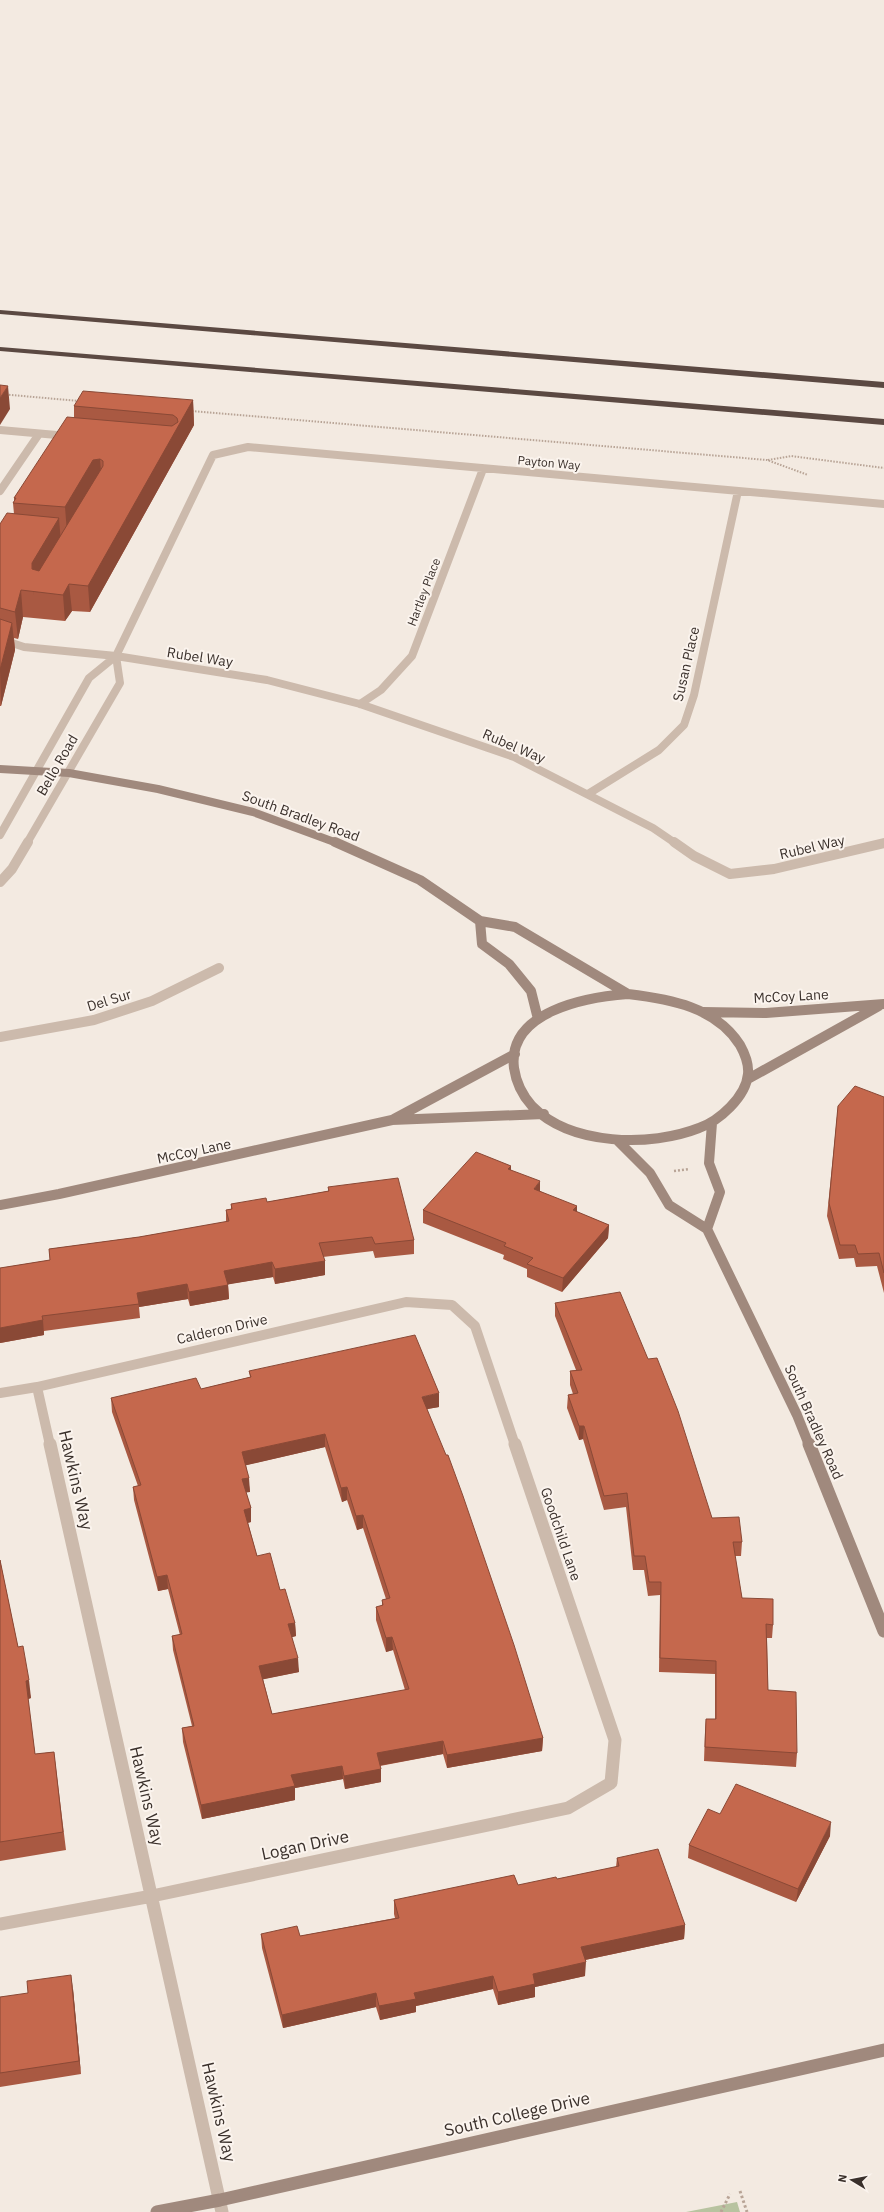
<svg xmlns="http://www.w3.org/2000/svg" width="884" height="2212" font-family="'IBM Plex Sans',sans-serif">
<rect width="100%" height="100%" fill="#f3eae1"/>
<path fill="#b8c3a0" d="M737 2202 740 2212H686Z"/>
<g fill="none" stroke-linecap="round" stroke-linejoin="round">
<path stroke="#b8a496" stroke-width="2" stroke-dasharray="1.5 1.5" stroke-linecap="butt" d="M0 394 79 401
M192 411 767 460 808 475
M768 460 791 456 884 468"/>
<path stroke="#b8a496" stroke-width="2.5" stroke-dasharray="2 2" stroke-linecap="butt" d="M674 1171 689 1169"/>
<path stroke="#b8a496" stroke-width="3" stroke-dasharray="2.5 2.5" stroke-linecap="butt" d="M740 2191 747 2212
M721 2212 730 2194"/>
<path stroke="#ccbaac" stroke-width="8" d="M0 430 68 436
M0 491 39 434
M0 639 24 647 116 656 267 680 360 704 514 757 653 828 675 843
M360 704 381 690 412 656 483 469
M588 794 659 750 684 725 694 695 738 491
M0 835 89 678 116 656 213 455 248 447 884 504
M27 843 120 683 116 656"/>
<path stroke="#ccbaac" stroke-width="10" d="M674 842 694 856 730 874 774 869 884 843
M0 882 12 869 28 842
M0 1037 94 1020 152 1001 219 968
M37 1387 50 1445
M0 1393 37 1387 406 1302 452 1305 475 1326 515 1445"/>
<path stroke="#ccbaac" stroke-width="13" d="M50 1444 222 2212
M0 1924 152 1896 568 1808 611 1783 615 1740 515 1444"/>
<path stroke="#a0897d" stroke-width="8" d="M0 769 69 773 158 789 253 812 337 843"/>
<path stroke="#a0897d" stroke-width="10" d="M335 842 420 880 480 921 515 927 628 994
M480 921 482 944 509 964 531 991 538 1019
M628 994C670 999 716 1007 740 1045 745 1054 749 1064 748 1074 746 1097 719 1121 699 1128 651 1147 571 1146 532 1106 523 1096 516 1082 514 1068 507 1011 587 997 628 994Z
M703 1012 766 1013 884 1004
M748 1079 879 1006
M394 1119 515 1054
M617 1140 650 1173 669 1205 707 1229 797 1415 809 1445
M0 1205 59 1194 392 1120 544 1114
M707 1229 720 1192 709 1163 712 1123"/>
<path stroke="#a0897d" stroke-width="13" d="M809 1444 884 1631
M157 2212 220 2200 884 2050"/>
<path fill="#5b4942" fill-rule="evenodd" d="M0 310 884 382V388L0 314Z
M0 347 884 419V425L0 351Z"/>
</g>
<path fill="#a95942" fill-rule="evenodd" d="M193 400 194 425 90 612 72 611 65 621 23 617 18 639 14 638 15 650 1 706H0V524L14 514 13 503 14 501V498L74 417V406Z
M884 1097V1293L877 1266 856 1267 854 1258 839 1259 827 1216 838 1106Z
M511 1166V1170L540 1191 577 1212 609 1225 608 1238 562 1292 527 1277V1269L503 1259 504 1255 423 1223V1210Z
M328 1187 414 1240V1254L375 1258 373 1251 323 1257 325 1261V1275L275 1284 273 1277 228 1284 229 1299 190 1306 188 1299 139 1307 140 1318 44 1331V1335L0 1343V1268L50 1260 49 1249 139 1237 226 1222V1210L231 1209V1204L267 1202 328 1191Z
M555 1303 712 1518 742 1542 741 1556H735L742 1598 773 1625 772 1638H767L768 1690 797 1753 796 1767 704 1761 705 1732 706 1719H715V1674L659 1672 660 1595 648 1596 644 1570H633L626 1507 604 1510 583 1439 579 1440 567 1408 568 1395 573 1394 570 1385V1371L576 1370 555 1316Z
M249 1371 439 1407 427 1409 543 1738 542 1751 447 1768 443 1754 380 1766 381 1782 345 1789 343 1779 295 1788V1800L202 1819 183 1742 182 1728 192 1726 173 1650 172 1636 180 1635 168 1589 158 1591 134 1500 133 1487 138 1486 112 1412 111 1398 201 1389 250 1377ZM325 1447 342 1502 347 1500 357 1530 363 1528 386 1599 382 1600V1606L376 1607V1620L386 1652 393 1650 405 1690 272 1714 263 1679 299 1672 292 1637 296 1636 295 1623 280 1590 257 1556 248 1523 251 1522V1508L246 1492H250L246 1465Z
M0 1560 18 1647 31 1698 28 1699 35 1754 54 1752 66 1850 0 1861Z
M720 1814 830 1836 796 1902 688 1858 689 1845Z
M617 1858 685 1925 684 1939 585 1960V1976L535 1987V1997L498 2005 493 1989 416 2006V2012L380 2020 376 2007 283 2028 262 1948 261 1934 300 1936 395 1918 394 1914V1900L518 1885 557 1879 616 1867Z
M73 1989 81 2074 0 2087V1997Z"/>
<path fill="#8a4936" d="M8 386 10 409 0 425V398Z
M193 400 194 425 90 612 88 586Z
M100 459 102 484 67 533 65 507 93 460Z
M59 518 61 544 34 590V595L32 563Z
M69 584 72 611 65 621 63 595Z
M21 590 23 617 18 639 15 612Z
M12 623 15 650 1 706 0 670Z
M511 1166V1179L508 1169Z
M540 1181V1195L534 1189Z
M577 1206V1219L573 1210Z
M609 1225 608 1238 562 1292 563 1278Z
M325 1261V1275L275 1284V1269Z
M272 1262 273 1277 225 1285 224 1271Z
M187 1284 188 1299 139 1307 137 1293Z
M228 1285 229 1299 190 1306 189 1292Z
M43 1320 44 1335 0 1343V1328Z
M439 1393V1407L422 1410V1397Z
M579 1426H584L583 1439 579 1440Z
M325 1434V1447L243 1466 242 1452Z
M249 1478 250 1492 243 1493 242 1479Z
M347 1487V1500L342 1502 341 1488Z
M251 1508V1522L245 1523 244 1510Z
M363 1515V1528L357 1530 356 1516Z
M167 1575 168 1589 158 1591 157 1577Z
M295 1623 296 1636 289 1638 288 1624Z
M392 1637 393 1650 386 1652V1638Z
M298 1658 299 1672 260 1680 259 1666Z
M29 1680 31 1698 28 1699 26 1681Z
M543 1738 542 1751 447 1768V1755Z
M443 1741V1754L377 1766V1753Z
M342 1766 343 1779 295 1788V1800L202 1819 201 1805 291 1775Z
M381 1769V1782L345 1789 344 1776Z
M831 1822 830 1836 796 1902 798 1889Z
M685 1925 684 1939 580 1961 581 1947Z
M586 1962 585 1976 535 1987V1997L498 2005V1992L533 1974Z
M71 1975 73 1989 81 2074 79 2061Z
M493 1976V1989L416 2006V2012L380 2020 379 2006 414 1993Z
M376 1993V2007L283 2028 282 2015Z"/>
<path fill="#c5684d" stroke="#8a4936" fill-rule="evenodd" d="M0 385 8 386 0 398Z
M83 391 193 400 88 586 69 584 63 595 21 590 15 612 0 608V524L7 513 59 518 32 563V569L39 571 103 466V461L100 459 93 460 65 507 13 503 16 498H14L67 417 172 426 178 422 177 418 173 415 74 406Z
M0 619 12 623 0 670Z
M855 1086 884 1097V1273L879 1253 858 1254 855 1245H840L829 1203 838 1106Z
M476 1152 511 1166 508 1169 540 1181 534 1189 577 1206 573 1210 609 1225 563 1278 527 1264 533 1258 504 1246 506 1243 423 1210Z
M398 1178 414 1240 375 1244 372 1237 319 1243 325 1261 275 1269 272 1262 224 1271 228 1285 189 1292 187 1284 137 1293 139 1304 42 1316 43 1320 0 1328V1268L50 1260 49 1249 139 1237 229 1221 226 1210 232 1209 231 1204 266 1198 267 1202 329 1191 328 1187Z
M620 1292 648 1359 657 1358 678 1411 712 1518 739 1517 742 1542H733L742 1598 773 1599V1625L766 1624 768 1690 796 1692 797 1753 705 1747 706 1719H716V1661L660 1658 661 1582H649L645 1556H634L627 1493 604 1496 584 1426H579L568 1395 578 1393 570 1371 582 1370 555 1303Z
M415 1335 439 1393 422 1397 446 1455H448L463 1496 514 1645 543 1738 447 1755 443 1741 377 1753 381 1769 344 1776 342 1766 291 1775 295 1786 201 1805 182 1728 194 1726 172 1636 182 1634 167 1575 157 1577 133 1487 141 1485 111 1398 196 1378 201 1389 251 1377 249 1371ZM325 1434 341 1488 347 1487 356 1516 363 1515 390 1598 382 1600 383 1605 376 1607 386 1638 392 1637 409 1689 272 1714 259 1666 298 1658 288 1624 295 1623 285 1589 280 1590 270 1553 257 1556 244 1510 251 1508 242 1479 249 1478 242 1452Z
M0 1560 18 1647 23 1646 29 1680 26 1681 35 1754 54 1752 63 1832 0 1842Z
M736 1784 831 1822 798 1889 689 1845 708 1809 720 1814Z
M658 1849 685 1925 581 1947 586 1962 533 1974 535 1984 498 1992 493 1976 414 1993 416 1999 379 2006 376 1993 282 2015 261 1934 297 1926 300 1936 399 1918 394 1900 514 1875 518 1885 556 1877 557 1879 619 1866 617 1858Z
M71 1975 79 2061 0 2073V1997L28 1993 27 1981Z"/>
<g text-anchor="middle" stroke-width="4" stroke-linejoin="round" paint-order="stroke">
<g font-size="12" fill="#3a302b" stroke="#fbf4ee">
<text transform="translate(549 463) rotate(5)" y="4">Payton Way</text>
<text transform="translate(424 592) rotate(-69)" y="4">Hartley Place</text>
</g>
<g font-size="14" fill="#3a302b" stroke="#fbf4ee">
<text transform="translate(200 657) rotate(9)" y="5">Rubel Way</text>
<text transform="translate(686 664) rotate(-77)" y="5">Susan Place</text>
<text transform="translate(514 746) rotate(23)" y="5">Rubel Way</text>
<text transform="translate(57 765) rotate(-60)" y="5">Bello Road</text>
<text transform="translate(301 816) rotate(20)" y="5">South Bradley Road</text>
<text transform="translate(812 847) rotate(-13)" y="5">Rubel Way</text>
<text transform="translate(791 996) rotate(-3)" y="5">McCoy Lane</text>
<text transform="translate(109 1000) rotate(-17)" y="5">Del Sur</text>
<text transform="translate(194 1151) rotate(-12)" y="5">McCoy Lane</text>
<text transform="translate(222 1329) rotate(-13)" y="5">Calderon Drive</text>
<text transform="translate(814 1422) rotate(66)" y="5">South Bradley Road</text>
<text transform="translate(561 1534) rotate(71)" y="5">Goodchild Lane</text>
</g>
<g font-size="17" fill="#3a302b" stroke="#fbf4ee">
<text transform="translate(76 1480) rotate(77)" y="6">Hawkins Way</text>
<text transform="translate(147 1796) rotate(77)" y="6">Hawkins Way</text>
<text transform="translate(305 1845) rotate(-12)" y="6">Logan Drive</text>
<text transform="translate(219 2112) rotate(77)" y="6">Hawkins Way</text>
<text transform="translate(517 2114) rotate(-13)" y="6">South College Drive</text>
</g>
</g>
<g transform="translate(852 2180) rotate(280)" stroke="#fbf4ee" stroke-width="3" paint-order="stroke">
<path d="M0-3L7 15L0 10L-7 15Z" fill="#3a302b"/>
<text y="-6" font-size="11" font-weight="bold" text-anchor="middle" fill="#3a302b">N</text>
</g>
</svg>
